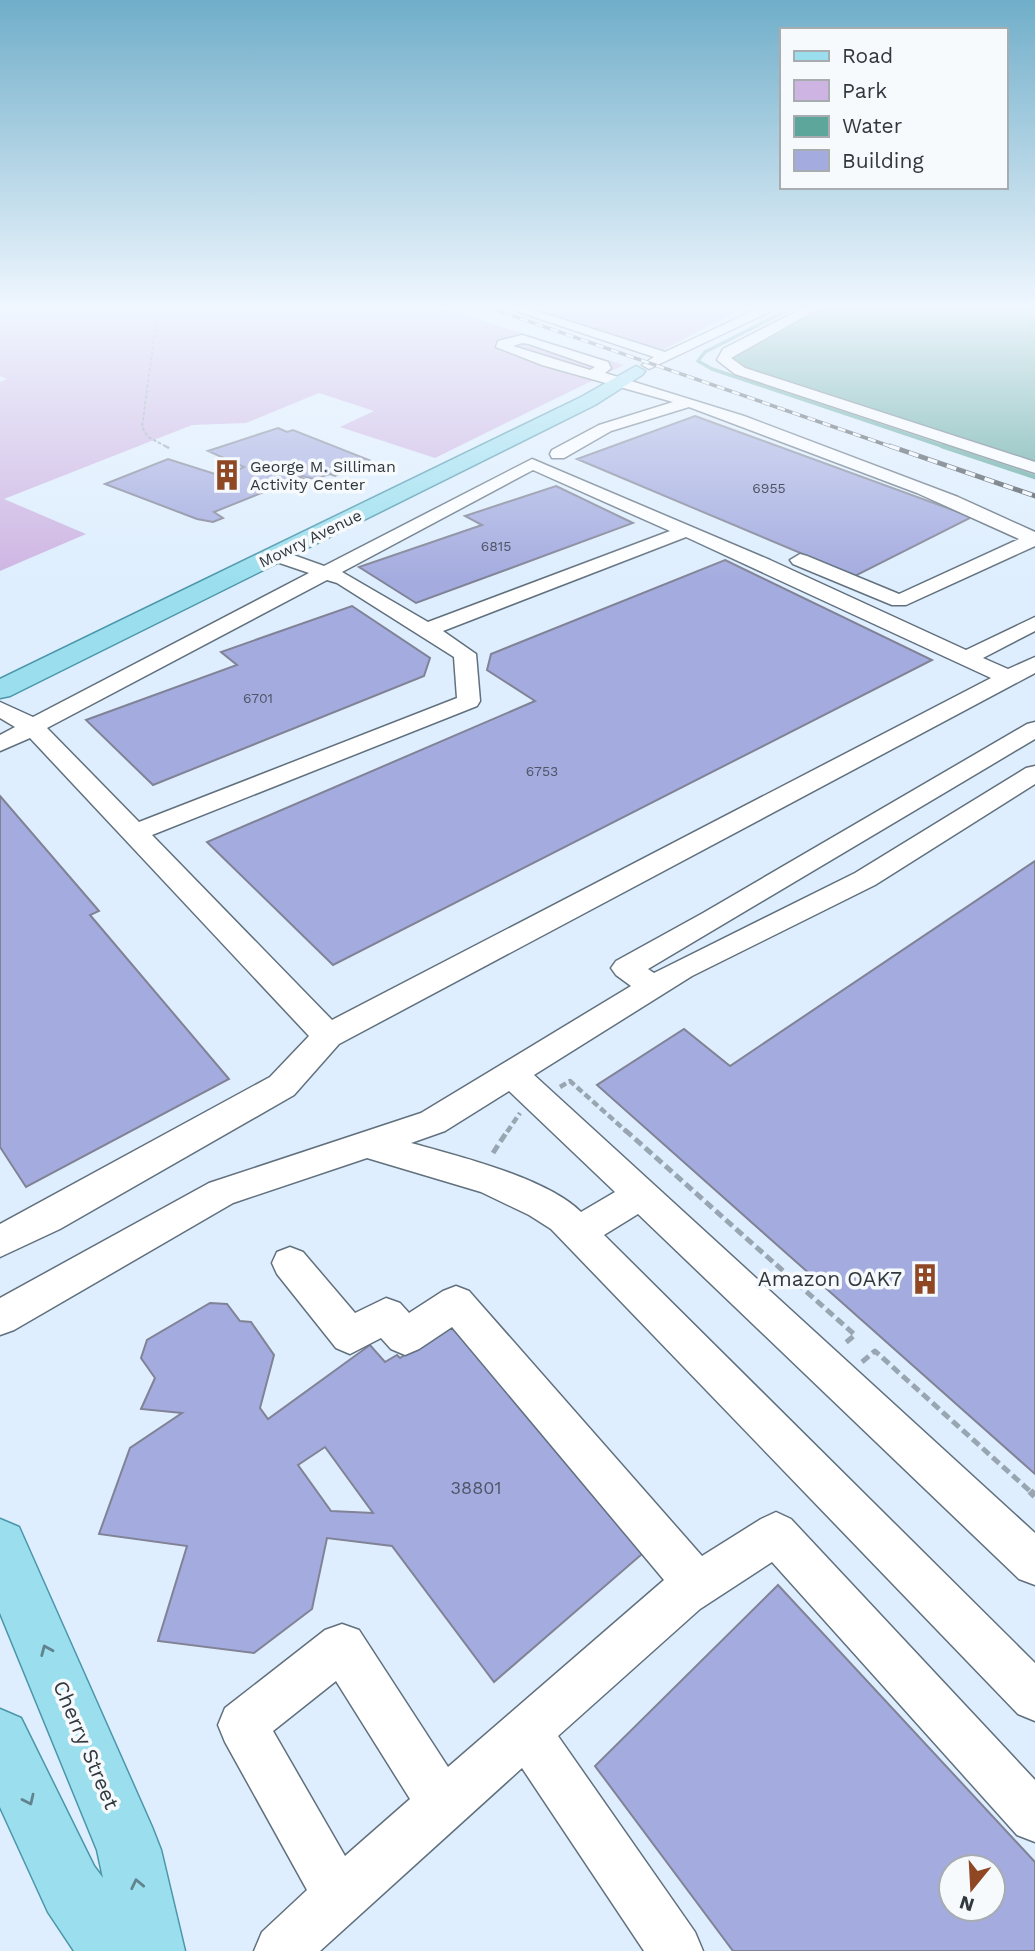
<svg xmlns="http://www.w3.org/2000/svg" width="1035" height="1951" font-family="'Work Sans',sans-serif">
<rect width="100%" height="100%" fill="#deeefe"/>
<path fill="#ceb4e2" d="M0 308H441L624 365 435 458 340 427 374 411 319 393 246 423 192 425 4 499 86 534 0 571V382L7 379 0 376V313L3 312Z
M525 308H743L661 351Z"/>
<path fill="#5da69b" d="M819 308H1035V465L737 367 731 354Z"/>
<g fill="none" stroke-linecap="round" stroke-linejoin="round">
<path stroke="#5da69b" stroke-width="3.5" d="M792 308 705 352 698 361 712 369 948 448"/>
<path stroke="#5da69b" stroke-width="4.5" d="M942 446 1035 477"/>
</g>
<path fill="#a4abdf" stroke="#808395" stroke-width="2" fill-rule="evenodd" d="M695 416 972 517 855 576 577 459Z
M278 428 287 432 293 430 369 460 335 476 330 474 314 479 302 476 299 477 304 479 300 483 284 482 281 483 284 484 214 512 223 518 213 522 197 519 105 484 168 459 215 474 229 468 236 471 244 467 208 451Z
M556 486 633 523 416 603 359 567 482 525 465 516Z
M725 560 932 660 333 965 207 842 535 701 487 670 491 654Z
M352 606 430 658 424 676 153 785 86 720 237 665 221 652Z
M0 796 99 911 90 915 229 1079 26 1187 0 1147Z
M1035 861V1474L597 1085 684 1029 730 1066Z
M210 1303 227 1304 240 1321 251 1322 274 1355 260 1408 268 1419 370 1345 385 1362 397 1355 400 1358 455 1321 649 1548 494 1682 392 1546 327 1538 312 1609 254 1653 158 1641 187 1546 99 1534 130 1448 182 1413 141 1409 155 1378 141 1358 147 1340ZM325 1447 373 1513 331 1511 298 1465Z
M778 1585 1035 1862V1951H733L595 1766ZM951 1867H993V1909H951Z"/>
<g fill="none" stroke-linecap="round" stroke-linejoin="round">
<defs>
<path id="minor" d="M507 308H527L665 352 757 309 763 308 769 312 649 369 642 365 654 357Z
M803 308H819L731 358 745 368 1035 462V473L735 374 717 360 723 349Z
M522 335 608 362 611 368 605 373 744 416 958 497 1035 532V546L906 605H892L793 564 790 560 800 554 807 556 899 594 1019 539 917 493 689 407 611 431 564 458H552L550 454 552 450 599 425 673 402 542 365 496 347 498 341ZM522 343 529 344 595 367 590 370 513 346Z
M532 459 770 560 966 650 1035 617V631L983 658 1008 669 1035 657V673L339 1044 294 1095 60 1229 0 1257V1224L270 1077 309 1036 30 738 0 751V735L15 727 0 718V702L33 717 309 573 268 559 265 555 268 551H282L324 566ZM533 470 670 531 428 622 342 572ZM686 537 991 678 332 1020 152 835 477 706 480 701 476 654 443 631ZM327 580 337 583 454 657 457 698 139 822 47 728Z
M1035 722V739L648 969 654 973 855 873 1026 768 1035 766V784L875 885 692 976 534 1075 1035 1533V1585L1019 1579 638 1214 604 1235 1035 1663V1721L1018 1714 551 1229 529 1215 481 1192 367 1158 233 1203 14 1330 0 1335V1298L209 1183 421 1113 631 986 616 975 611 968 616 961 703 913 1027 724ZM509 1091 615 1192 581 1212C547 1178 458 1156 411 1143L445 1131Z
M290 1247 303 1252 355 1313 386 1298 400 1303 409 1313 443 1291 456 1286 469 1291 702 1556 761 1519 776 1512 791 1519 1035 1780V1842L1017 1835 772 1562 700 1609 558 1736 695 1932 703 1951H644L522 1768 320 1951H254L262 1932 307 1890 225 1742 218 1725 225 1708 325 1630 342 1624 359 1630 448 1767 664 1580 452 1327 419 1349 405 1355 391 1349 381 1338 350 1354 336 1348 277 1274 272 1263 277 1252ZM336 1681 410 1799 345 1856 273 1731Z"/>
<path id="major" d="M636 366 645 371 642 375 595 405 10 696 0 698V679L581 397Z
M0 1519 19 1527 152 1827 161 1850 185 1951H74L48 1912 0 1807V1709L21 1718 94 1866 103 1878 97 1850 0 1613Z"/>
</defs>
<use href="#minor" stroke="#61707d" stroke-width="3"/>
<use href="#major" stroke="#4b96a9" stroke-width="3"/>
<path stroke="#99a6b2" stroke-width="2" stroke-dasharray="3.5 2" stroke-linecap="butt" d="M158 308 142 427 148 437 169 448"/>
<path stroke="#99a6b2" stroke-width="2.5" stroke-dasharray="4.5 2" stroke-linecap="butt" d="M165 446 169 448"/>
<path stroke="#99a6b2" stroke-width="4.5" stroke-dasharray="7 3.5" stroke-linecap="butt" d="M560 1087 570 1081 627 1132
M507 1132 520 1113"/>
<path stroke="#99a6b2" stroke-width="5" stroke-dasharray="9 4.5" stroke-linecap="butt" d="M625 1130 855 1335 844 1344
M493 1153 508 1130
M862 1362 875 1351 1032 1493"/>
<path stroke="#99a6b2" stroke-width="7" stroke-dasharray="11 5" stroke-linecap="butt" d="M1030 1491 1035 1496"/>
<use href="#minor" fill="#fff" fill-rule="evenodd"/>
<use href="#major" fill="#9bdfee" fill-rule="evenodd"/>
<defs>
<path id="rail-far1" d="M490 308 895 448"/>
<path id="rail" d="M890 446 1035 496"/>
</defs>
<use href="#rail-far1" stroke="#474f56" stroke-width="3.5"/>
<use href="#rail" stroke="#474f56" stroke-width="5"/>
<use href="#rail-far1" stroke="#f6fafd" stroke-width="2.5" stroke-dasharray="8" stroke-linecap="butt"/>
<use href="#rail" stroke="#f6fafd" stroke-width="3.5" stroke-dasharray="10" stroke-linecap="butt"/>
</g>
<defs><path id="oneway-chevron" d="M-2-3.5L2.5 0L-2 3.5" fill="none" stroke-width="1.6" stroke-linecap="round" stroke-linejoin="round" transform="scale(1.75)"/></defs>
<g stroke="#61838d">
<use href="#oneway-chevron" transform="translate(46 1650) rotate(-113)"/>
<use href="#oneway-chevron" transform="translate(29 1800) rotate(65)"/>
<use href="#oneway-chevron" transform="translate(137 1884) rotate(-102)"/>
</g>
<linearGradient id="sky" x2="0" y2="1"><stop stop-color="#70aec9"/><stop offset="0.53" stop-color="#f0f7ff"/><stop offset="1" stop-color="#f0f7ff" stop-opacity="0"/></linearGradient>
<rect width="1035" height="581" fill="url(#sky)"/>
<defs>
<symbol id="building-bare" viewBox="-9 -9 18 18"><path d="M-4-6H4V6H1V3H-1V6H-4ZM-2.5-4.3h1.7v1.8h-1.7ZM.8-4.3h1.7v1.8H.8ZM-2.5-1h1.7V.8h-1.7ZM.8-1h1.7V.8H.8Z" fill="#8f4724" stroke="#f6fafd" stroke-width="2.5" paint-order="stroke"/></symbol>
</defs>
<g fill-rule="evenodd">
<use href="#building-bare" x="205" y="453" width="44" height="44"/>
<use href="#building-bare" x="903" y="1257" width="44" height="44"/>
</g>
<g text-anchor="middle" stroke-width="7" stroke-linejoin="round" paint-order="stroke">
<g font-size="14" fill="#4e5566">
<text x="769" y="493">6955</text>
<text x="496" y="551">6815</text>
<text x="258" y="703">6701</text>
<text x="542" y="776">6753</text>
</g>
<g font-size="16" fill="#31383e" stroke="#f6fafd" text-anchor="start">
<text x="250" y="472">George M. Silliman<tspan x="250" dy="18">Activity Center</tspan></text>
</g>
<g font-size="16" fill="#31383e" stroke="#f6fafd">
<text transform="translate(310 538) rotate(-26)" y="6">Mowry Avenue</text>
</g>
<g font-size="18" fill="#4e5566">
<text x="476" y="1494">38801</text>
</g>
<g font-size="21" fill="#31383e" stroke="#f6fafd" text-anchor="end">
<text x="902" y="1286">Amazon OAK7</text>
</g>
<g font-size="21" fill="#31383e" stroke="#f6fafd">
<text transform="translate(86 1745) rotate(67)" y="7">Cherry Street</text>
</g>
</g>
<rect x="780" y="28" width="228" height="161" fill="#f6fafd" stroke="#a7acb1" stroke-width="2"/>
<rect x="794" y="51" width="35" height="10" fill="#9bdfee" stroke="#a7acb1" stroke-width="2"/>
<text x="842" y="63" font-size="21" fill="#31383e">Road</text>
<rect x="794" y="80" width="35" height="21" fill="#ceb4e2" stroke="#a7acb1" stroke-width="2"/>
<text x="842" y="98" font-size="21" fill="#31383e">Park</text>
<rect x="794" y="116" width="35" height="21" fill="#5da69b" stroke="#a7acb1" stroke-width="2"/>
<text x="842" y="133" font-size="21" fill="#31383e">Water</text>
<rect x="794" y="150" width="35" height="21" fill="#a4abdf" stroke="#a7acb1" stroke-width="2"/>
<text x="842" y="168" font-size="21" fill="#31383e">Building</text>
<g transform="translate(972 1888) rotate(198)"><circle r="33" fill="#f6fafd" stroke="#a7acb1" stroke-width="2"/>
<path d="M0-5L12 26L0 18L-12 26Z" fill="#8f4724"/>
<text y="-10" font-size="19" font-weight="bold" text-anchor="middle" fill="#31383e">N</text>
</g>
</svg>
